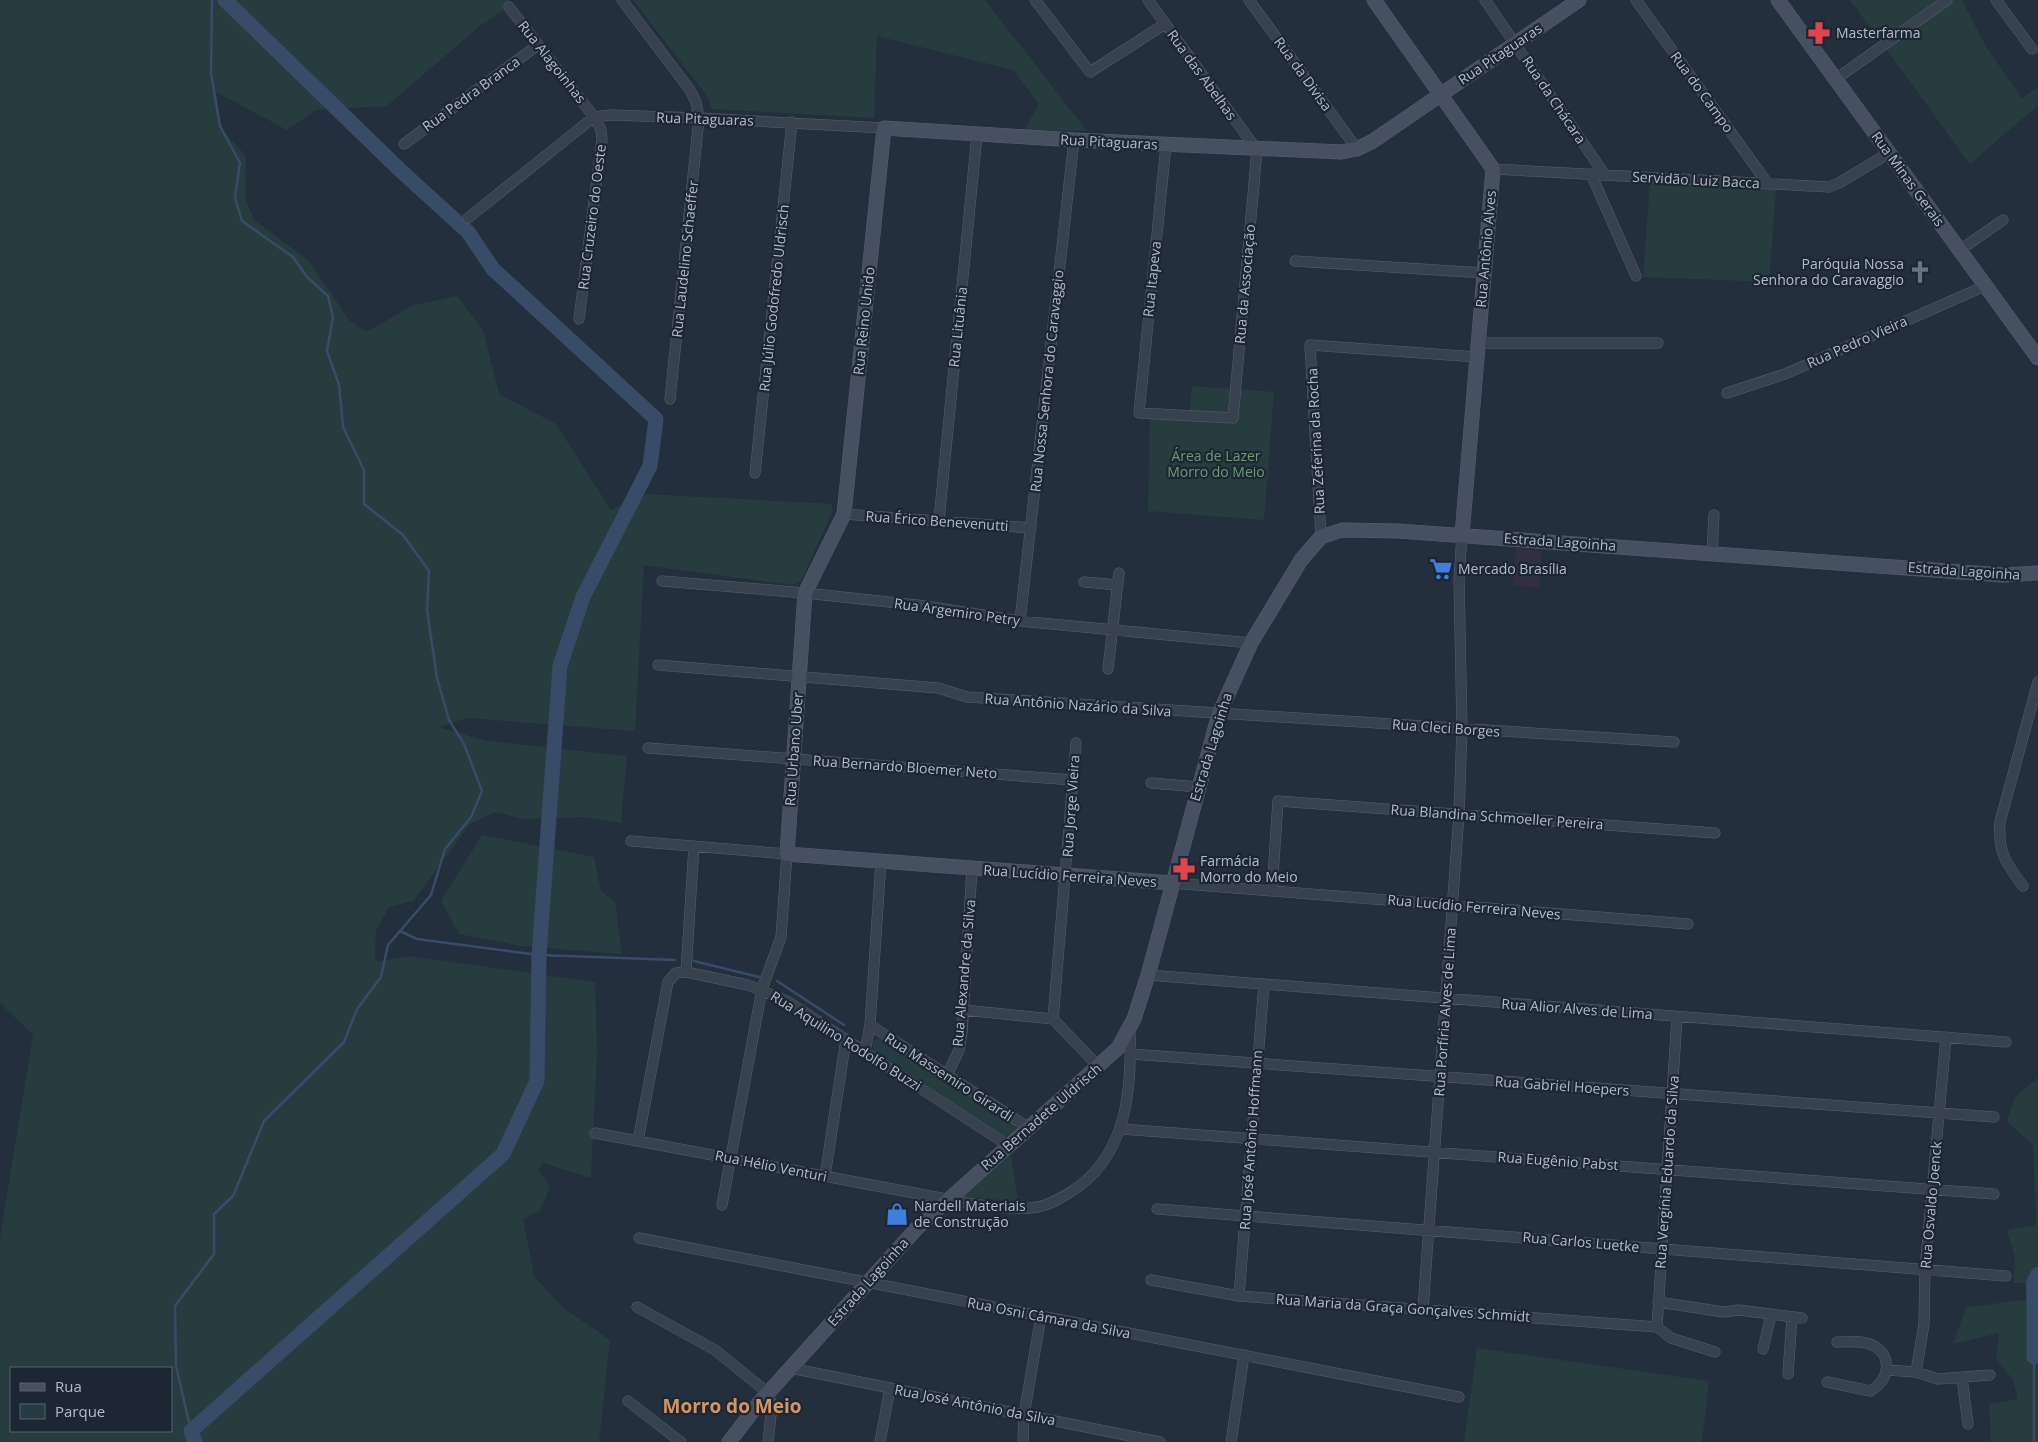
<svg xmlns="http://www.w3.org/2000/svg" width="2038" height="1442" font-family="'Open Sans',sans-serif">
<rect width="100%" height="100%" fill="#242f3e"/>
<path fill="#32303f" d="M1516 548 1542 551 1539 588 1513 585Z"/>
<path fill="#263c3f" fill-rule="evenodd" d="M0 0H509V6L481 25 387 106 316 110 287 130 214 91 222 130 246 156 245 197 254 220 308 260 350 321 367 332 411 306 457 296 483 330 499 394 556 424 611 510 647 494 831 504 833 510 801 581 791 585 644 565 635 731 467 718 439 727 486 741 627 756 621 823 585 817 524 819 495 812 470 824 413 901 389 907 376 931 375 962 408 956 595 982 597 1051 591 1178 543 1163 538 1170 550 1187 540 1211 523 1219 534 1276 562 1307 610 1340 599 1442H0V1238L33 1035 0 1003ZM11 1368H171V1431H11Z
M633 0H985L1087 131 1024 130 1039 104 1013 70 877 36 874 118 712 109 707 96Z
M1850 0H1962L1986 47 2022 98 2038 87V105L1970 164Z
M1650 182 1776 190 1769 282 1643 277Z
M1192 386 1274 392 1264 520 1148 511 1150 418H1189Z
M482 835 594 857 601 891 615 902 622 954 521 946 459 934 441 901Z
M879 1038 1016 1125 1014 1132 1004 1137 873 1049V1042Z
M2038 1078V1442H1991L1989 1404 2018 1399 2013 1380 1996 1358 1999 1333 1953 1344 1966 1307 2026 1300 2025 1283H2014L2015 1256 2007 1232 2010 1229 2033 1226 2036 1223 2033 1145 2007 1122 2015 1097Z
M1011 1155 1018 1202 963 1196Z
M1477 1348 1709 1381 1702 1442H1464Z"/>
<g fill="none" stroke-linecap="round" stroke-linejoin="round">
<path stroke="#394c67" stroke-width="2.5" d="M400 931 417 939 539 955 675 960
M694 961 759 977
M777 981 844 1025
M2034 1357V1442
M191 1431 176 1366 175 1306 214 1254V1214L233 1196 264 1121 344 1042 357 1009 381 977 388 945 431 895 445 849 471 817 482 791 464 744 449 720 437 678 427 610 429 571 403 535 364 504V470L343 427 339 385 327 351 333 317 328 296 307 277 293 257 242 221 235 198 240 163 220 126 211 73 212 0"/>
<path stroke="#394c67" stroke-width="15" d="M2034 1357V1282L2038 1274
M195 1442 191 1431 503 1154 537 1081 539 955 560 666 583 597 650 466 656 419 493 269 468 232 400 170 225 0"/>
<defs>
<path id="street" d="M622 0 690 90 696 102 699 118 670 399
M1035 0 1090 72 1165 24
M1148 0 1257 150 1233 418 1139 413 1166 145
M1249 0 1357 149
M1485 0 1605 175
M1636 0 1768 184
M1996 0 2032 49
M509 7 594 117 601 130 602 140 579 319
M1836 79 1947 0
M594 117 610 115 699 118 884 128
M404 144 538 45
M1493 169 1829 187 1839 183 1889 153
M1591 174 1636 276
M468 218 594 117
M1960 250 2003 220
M1295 261 1484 273
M1478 343H1658
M1727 393 1785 374 1985 286
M755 473 792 122
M844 514 1031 528
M939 520 977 135
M1321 537 1310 345 1477 357
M1712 553 1714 515
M662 581 805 593 926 606 1020 621 1251 643
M1084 582 1118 585
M1020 621 1074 140
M658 665 938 688 967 697 1674 742
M1108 669 1119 573
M648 748 1073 780
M1151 783 1198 787
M631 841 787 854 781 937 762 989 722 1205
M1172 883 1688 924
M2023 886C2005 862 1998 852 2000 822L2038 682
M1272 891 1278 801 1715 833
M686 972 694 846
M1148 975 2006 1042
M964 1010 1053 1019 1099 1067
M1053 1019 1076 743
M870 1025 1029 1128
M865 1052 870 1025 881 861
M1131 1054 1994 1117
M947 1075 959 1050 962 1033 972 868
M1121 1129 1994 1194
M595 1133 962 1202C986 1206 1014 1211 1038 1207 1049 1205 1059 1199 1069 1193 1127 1158 1132 1091 1130 1030
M638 1141 668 982 676 973 686 972 748 985 787 1001 1009 1146
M825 1176 846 1039
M1157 1209 2006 1276
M639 1238 1459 1397
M1151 1280 1239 1296 1657 1327
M1239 1296 1264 984
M1658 1302 1724 1312 1739 1310 1802 1318
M637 1307 715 1350 768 1393 772 1406 768 1442
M1423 1309 1459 814 1462 729 1459 579 1462 535
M1657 1327 1677 1017
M1657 1327 1671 1338 1715 1352
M1763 1349 1771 1315
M790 1368 1160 1442
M1887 1370 1916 1372 1938 1379 1990 1375
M1916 1372 1924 1324 1925 1269 1946 1037
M1788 1374 1792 1318
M1962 1378 1968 1424
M1827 1382 1870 1391C1889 1382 1894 1355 1872 1345 1862 1340 1848 1342 1837 1342
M628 1401 681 1442
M880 1442 890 1388
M1023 1442 1024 1415 1041 1316
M1231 1442 1244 1355"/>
<path id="secondary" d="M1374 0 1493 169 1462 535
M1778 0 2038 358
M1172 883 787 854 805 593 844 514 884 128 1074 140 1341 152 1357 149 1373 141 1579 0
M729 1442 759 1403 917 1228 1118 1048 1134 1019 1148 975 1219 714 1251 643 1301 560 1321 537 1342 530 1398 531 2003 575 2038 573"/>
</defs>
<use href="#street" stroke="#565f6c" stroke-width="11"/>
<use href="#secondary" stroke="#565f6c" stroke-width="15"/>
<use href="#street" stroke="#38414e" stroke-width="10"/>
<use href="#secondary" stroke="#465061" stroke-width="14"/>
</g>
<defs>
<symbol id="pharmacy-bare" viewBox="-9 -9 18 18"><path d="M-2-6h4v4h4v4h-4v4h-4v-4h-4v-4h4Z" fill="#e0444e" stroke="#1d2633" stroke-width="2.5" paint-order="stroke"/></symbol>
<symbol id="church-bare" viewBox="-9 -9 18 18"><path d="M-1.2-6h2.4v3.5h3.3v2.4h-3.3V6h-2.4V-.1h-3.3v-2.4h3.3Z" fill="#6b7280" stroke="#1d2633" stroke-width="2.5" paint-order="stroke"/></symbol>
<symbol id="supermarket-bare" viewBox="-9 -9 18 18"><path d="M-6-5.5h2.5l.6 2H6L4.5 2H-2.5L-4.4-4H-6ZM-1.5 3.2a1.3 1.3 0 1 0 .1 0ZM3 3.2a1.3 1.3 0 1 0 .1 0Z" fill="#3f7fe0" stroke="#1d2633" stroke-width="2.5" paint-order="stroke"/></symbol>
<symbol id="shop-bare" viewBox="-9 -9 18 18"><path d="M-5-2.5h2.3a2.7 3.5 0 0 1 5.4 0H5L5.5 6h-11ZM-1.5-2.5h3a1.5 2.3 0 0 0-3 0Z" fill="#3f7fe0" stroke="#1d2633" stroke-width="2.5" paint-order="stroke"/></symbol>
</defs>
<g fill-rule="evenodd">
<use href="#pharmacy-bare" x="1803" y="17" width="32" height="32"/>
<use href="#church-bare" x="1904" y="256" width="32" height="32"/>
<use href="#supermarket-bare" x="1425" y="553" width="32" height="32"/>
<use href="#pharmacy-bare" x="1168" y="853" width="32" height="32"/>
<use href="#shop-bare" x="881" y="1198" width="32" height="32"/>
</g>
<g text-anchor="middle" stroke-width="4.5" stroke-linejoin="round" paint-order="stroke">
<g font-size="14" fill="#b4bcc9" stroke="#1d2633" text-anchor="start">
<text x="1836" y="38">Masterfarma</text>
<text x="1904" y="269" text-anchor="end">Paróquia Nossa<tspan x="1904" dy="16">Senhora do Caravaggio</tspan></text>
<text x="1458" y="574">Mercado Brasília</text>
<text x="1200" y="866">Farmácia<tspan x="1200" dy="16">Morro do Meio</tspan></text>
<text x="914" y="1211">Nardell Materiais<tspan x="914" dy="16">de Construção</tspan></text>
</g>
<g font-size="14" fill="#b4bcc9" stroke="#1d2633">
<text transform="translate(1500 54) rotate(-34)" y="5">Rua Pitaguaras</text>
<text transform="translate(552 62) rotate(52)" y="5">Rua Alagoinhas</text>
<text transform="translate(1303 74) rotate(54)" y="5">Rua da Divisa</text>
<text transform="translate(1202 75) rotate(54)" y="5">Rua das Abelhas</text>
<text transform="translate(1702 92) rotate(54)" y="5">Rua do Campo</text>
<text transform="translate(471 94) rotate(-36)" y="5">Rua Pedra Branca</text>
<text transform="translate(1554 100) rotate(56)" y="5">Rua da Chácara</text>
<text transform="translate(705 119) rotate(2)" y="5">Rua Pitaguaras</text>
<text transform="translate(1109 142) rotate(3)" y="5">Rua Pitaguaras</text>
<text transform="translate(1908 179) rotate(54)" y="5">Rua Minas Gerais</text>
<text transform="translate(1696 180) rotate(3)" y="5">Servidão Luiz Bacca</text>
<text transform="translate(592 217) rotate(-83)" y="5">Rua Cruzeiro do Oeste</text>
<text transform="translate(1486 249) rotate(-85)" y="5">Rua Antônio Alves</text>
<text transform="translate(685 259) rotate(-84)" y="5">Rua Laudelino Schaeffer</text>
<text transform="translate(1152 279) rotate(-84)" y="5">Rua Itapeva</text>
<text transform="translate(1245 284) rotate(-85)" y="5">Rua da Associação</text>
<text transform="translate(774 298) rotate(-84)" y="5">Rua Júlio Godofredo Uldrisch</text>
<text transform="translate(864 321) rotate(-84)" y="5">Rua Reino Unido</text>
<text transform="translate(958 327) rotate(-84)" y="5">Rua Lituânia</text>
<text transform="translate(1857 342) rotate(-24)" y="5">Rua Pedro Vieira</text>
<text transform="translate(1047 381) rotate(-84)" y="5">Rua Nossa Senhora do Caravaggio</text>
<text transform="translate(1316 441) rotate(-93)" y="5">Rua Zeferina da Rocha</text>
<text transform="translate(937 521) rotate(4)" y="5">Rua Érico Benevenutti</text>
<text transform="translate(1560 542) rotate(4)" y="5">Estrada Lagoinha</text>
<text transform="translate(1964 571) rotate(4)" y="5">Estrada Lagoinha</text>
<text transform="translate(957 612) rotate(8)" y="5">Rua Argemiro Petry</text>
<text transform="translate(1078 705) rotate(4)" y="5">Rua Antônio Nazário da Silva</text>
<text transform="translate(1446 728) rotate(4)" y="5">Rua Cleci Borges</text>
<text transform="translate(1211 747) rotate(-73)" y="5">Estrada Lagoinha</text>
<text transform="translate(794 749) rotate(-86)" y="5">Rua Urbano Uber</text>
<text transform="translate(905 767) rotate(4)" y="5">Rua Bernardo Bloemer Neto</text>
<text transform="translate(1071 806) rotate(-86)" y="5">Rua Jorge Vieira</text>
<text transform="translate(1497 817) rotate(4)" y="5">Rua Blandina Schmoeller Pereira</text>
<text transform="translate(1070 876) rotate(4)" y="5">Rua Lucídio Ferreira Neves</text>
<text transform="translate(1474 907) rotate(5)" y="5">Rua Lucídio Ferreira Neves</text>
<text transform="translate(964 973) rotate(-85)" y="5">Rua Alexandre da Silva</text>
<text transform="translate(1577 1009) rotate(4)" y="5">Rua Alior Alves de Lima</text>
<text transform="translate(1445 1012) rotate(-86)" y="5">Rua Porfíria Alves de Lima</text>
<text transform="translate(846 1041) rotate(32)" y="5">Rua Aquilino Rodolfo Buzzi</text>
<text transform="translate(949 1077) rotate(33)" y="5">Rua Massemiro Girardi</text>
<text transform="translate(1562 1086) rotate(4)" y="5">Rua Gabriel Hoepers</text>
<text transform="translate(1041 1117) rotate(-41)" y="5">Rua Bernadete Uldrisch</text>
<text transform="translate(1251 1140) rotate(-86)" y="5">Rua José Antônio Hoffmann</text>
<text transform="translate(1558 1161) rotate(4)" y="5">Rua Eugênio Pabst</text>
<text transform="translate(771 1166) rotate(11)" y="5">Rua Hélio Venturi</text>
<text transform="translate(1667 1172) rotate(-86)" y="5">Rua Vergínia Eduardo da Silva</text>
<text transform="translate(1931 1205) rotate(-85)" y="5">Rua Osvaldo Joenck</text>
<text transform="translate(1581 1242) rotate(5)" y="5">Rua Carlos Luetke</text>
<text transform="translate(868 1282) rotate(-48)" y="5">Estrada Lagoinha</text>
<text transform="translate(1403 1308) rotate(4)" y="5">Rua Maria da Graça Gonçalves Schmidt</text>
<text transform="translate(1049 1318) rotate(11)" y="5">Rua Osni Câmara da Silva</text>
<text transform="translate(975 1405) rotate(11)" y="5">Rua José Antônio da Silva</text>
</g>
<g font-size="14" fill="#6b9a76" stroke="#1d2633">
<text x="1216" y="461">Área de Lazer<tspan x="1216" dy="16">Morro do Meio</tspan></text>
</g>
<g font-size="19" font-weight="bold" fill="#d59563" stroke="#1d2633">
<text x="732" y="1413">Morro do Meio</text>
</g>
</g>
<rect x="10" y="1367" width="162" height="65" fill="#1d2633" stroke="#59626f"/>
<rect x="20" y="1383" width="25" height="8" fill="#465061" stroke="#59626f"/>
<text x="55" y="1392" font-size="15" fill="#b4bcc9">Rua</text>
<rect x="20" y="1404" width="25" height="15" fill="#263c3f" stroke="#59626f"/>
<text x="55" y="1417" font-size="15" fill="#b4bcc9">Parque</text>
</svg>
